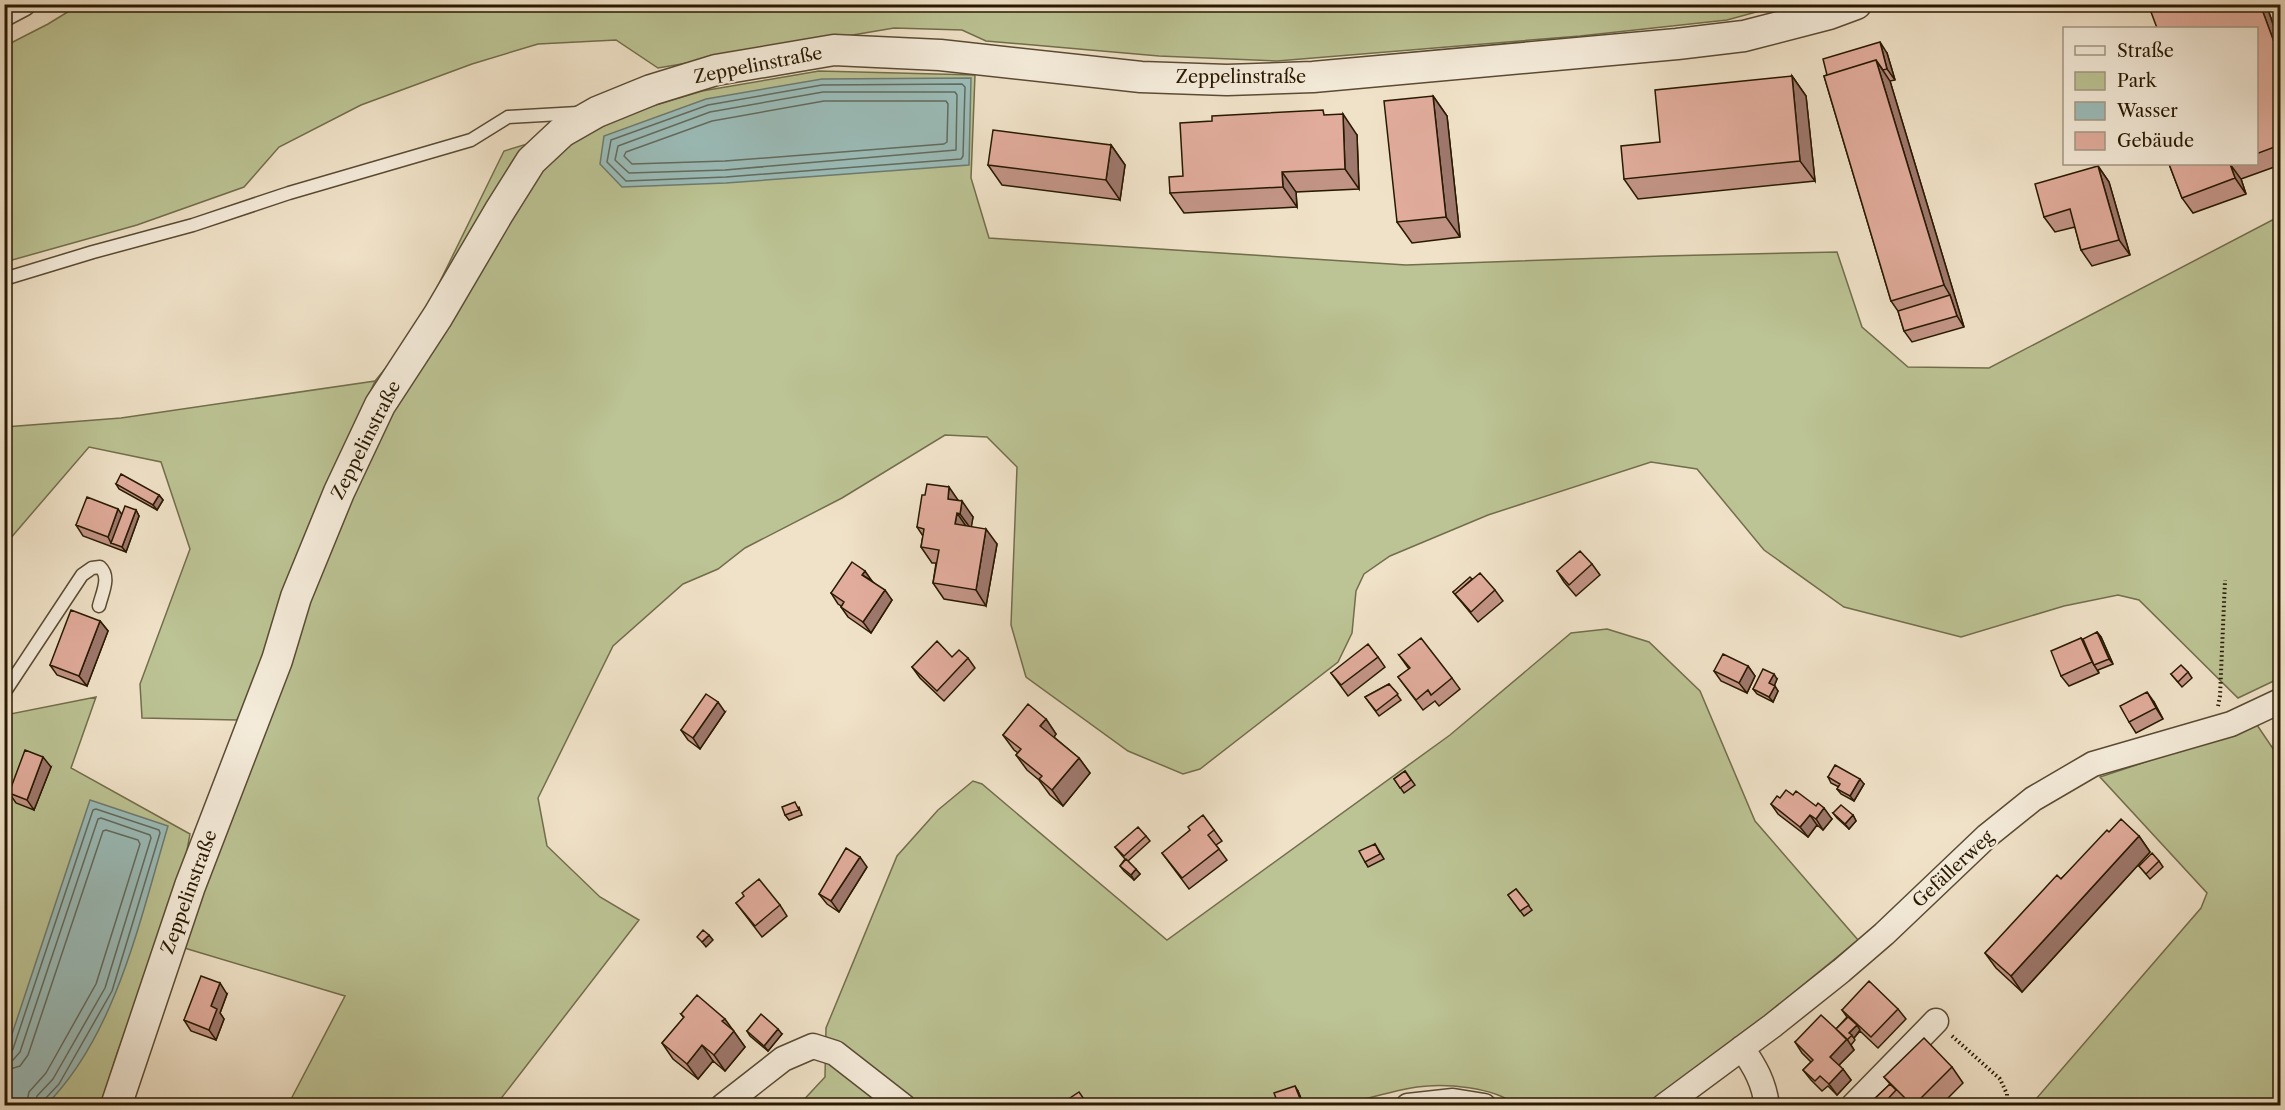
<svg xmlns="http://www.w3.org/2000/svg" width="2285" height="1110" font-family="'Libre Caslon Text',serif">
<rect width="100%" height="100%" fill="#f0e2c8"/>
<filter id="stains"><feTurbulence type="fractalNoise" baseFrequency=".00333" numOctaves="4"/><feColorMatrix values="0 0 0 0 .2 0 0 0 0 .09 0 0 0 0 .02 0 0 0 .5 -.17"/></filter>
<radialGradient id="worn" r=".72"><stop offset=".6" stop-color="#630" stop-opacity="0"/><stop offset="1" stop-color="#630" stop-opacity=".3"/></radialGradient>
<path fill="#bcc394" stroke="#726e4b" stroke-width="1.5" d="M79 5H1782L1727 20 1580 36 1277 61 1159 56 986 41 962 30 894 28 658 68 616 40 538 44 472 64 361 105 279 147 244 187 137 225 5 262V46L48 24Z
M819 71 975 75 971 178 989 238 1406 265 1662 256 1837 252 1862 327 1908 367 1989 368 2280 216V678L2238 698 2139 600 2118 595 2064 606 1961 637 1844 607 1764 550 1697 469 1651 462 1488 515 1390 556 1364 574 1356 591 1352 633 1338 662 1200 769 1183 774 1128 751 1026 677 1011 625 1017 467 987 437 945 435 842 498 745 548 718 569 683 584 613 646 538 798 547 846 600 897 639 920 496 1105H288L345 996 181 947 332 537 401 394 375 381 300 554 252 689 237 720 142 718 140 684 190 549 161 462 89 447 9 540 5 541V427L121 418 375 381 403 347 428 306 504 151 702 91Z
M1607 629 1649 642 1700 691 1755 821 1858 940 1733 1042 1645 1105H1516C1494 1087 1445 1083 1417 1087 1391 1091 1365 1099 1340 1106H798L825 1077 826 1028 897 856 938 810 973 781 982 784 1167 940 1450 735 1571 633Z
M96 697 71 768 190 834C178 908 145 978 119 1048 112 1067 107 1086 102 1105L5 1106V715Z
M2257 725 2280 759V1105L2030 1106 2201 908 2207 893 2100 777Z"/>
<path fill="#9bbdba" stroke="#6d7b70" stroke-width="1.5" d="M971 78 969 165 726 183 622 187 600 164 604 136 706 99 822 79Z
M90 800 168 826C140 919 116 1035 46 1105H5V1055Z"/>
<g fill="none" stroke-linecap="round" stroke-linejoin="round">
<path stroke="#626b5e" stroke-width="1.5" d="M962 84 965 87 963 156 961 159 726 177 626 181 607 162 611 140 708 105 822 85Z
M823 92H955L957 95 956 150 725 170 629 173 615 160 618 146 710 112Z
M824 101H946L948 104 947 142 944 144 725 161 632 164 624 156 626 152 712 121Z
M4 1054 10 1053 13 1049 93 810 96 809 159 830 160 833 112 991 59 1084 44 1100 42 1106
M4 1062 13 1060 20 1052 98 819 101 818 150 835 151 838 105 988 53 1079 37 1096 35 1106
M4 1071 20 1066 28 1055 103 831 106 830 138 840 140 844 96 984 46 1073 29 1092 26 1106"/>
<defs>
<path id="service" d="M4 279 93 252 193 225 289 193 471 140 508 117 578 113
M4 693 82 575 92 568 100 567C111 577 102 593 99 606"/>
<path id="minor" d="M4 14 23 4
M1742 1048C1755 1067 1764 1082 1767 1106
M723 1106 783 1059 813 1046 835 1053 903 1106
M1408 1106 1453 1101 1484 1106
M1664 1106 1772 1026 1841 971 1884 934 1987 836 2033 799 2093 764 2231 724 2280 701
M1853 1106 1936 1021"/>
<path id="tertiary" d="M116 1106 190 886 277 660 296 597 339 492 380 405 438 316 499 212 531 161 562 132 597 112 651 90 716 70 834 50 940 55 1141 77 1227 80 1313 77 1677 44 1744 36 1829 14 1856 4"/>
</defs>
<use href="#service" stroke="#5a4b34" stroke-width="15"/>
<use href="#minor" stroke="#5a4b34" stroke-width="27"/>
<use href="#tertiary" stroke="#5a4b34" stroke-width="33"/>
<path stroke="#281902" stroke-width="4" stroke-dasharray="1.5 3" stroke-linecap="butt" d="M2218 706 2220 696 2225 580
M1952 1036 2000 1079 2007 1094V1106"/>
<use href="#service" stroke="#f5ecdb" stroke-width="12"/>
<use href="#minor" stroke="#f5ecdb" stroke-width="24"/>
<use href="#tertiary" stroke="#f5ecdb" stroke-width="30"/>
</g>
<path fill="#c29486" stroke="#281902" stroke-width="1.5" d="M2148 4H2266L2279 40 2280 39V165L2241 179 2246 194 2193 213 2182 198 2169 164H2256V28Z
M1887 53 1895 80 1890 81 1964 327 1912 342 1904 331 1898 311 1891 301 1824 76Z
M1792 76 1806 96 1815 181 1638 199 1624 179 1660 142Z
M1433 96 1447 116 1460 237 1412 243 1397 222Z
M1327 115 1357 135 1359 189 1296 192 1297 207 1184 213 1170 193 1183 176Z
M1111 145 1125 165 1120 200 1002 185 988 165Z
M2098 166 2109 182 2130 255 2092 266 2081 250 2075 227 2055 232 2044 217Z
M116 484 159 495 163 500 157 510 119 489Z
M959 501 973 517 971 526 997 544 986 606 944 599 933 583 936 563H932L921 547 923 536 917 527Z
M136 510 139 516 126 552 83 536 76 525 122 515Z
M1592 564 1600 575 1576 596 1564 582 1557 571Z
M1472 579 1495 590 1503 601 1478 622 1453 592Z
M872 581 892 600 871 633 848 617 841 607V606L838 604 831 593Z
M100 621 108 631 87 686 57 675 50 665Z
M2097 632 2101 637 2113 664 2098 670 2099 673 2069 686 2061 676 2081 638 2085 643Z
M1399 655 1452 678 1460 689 1439 706 1435 701 1423 710 1398 677 1409 669Z
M952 657 968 658 975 668 944 701 920 678 912 667Z
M1378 657 1385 667 1348 696 1331 673Z
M1748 666 1755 676 1747 693 1721 681 1714 671Z
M2188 672 2192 678 2182 687 2171 674Z
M1777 679 1774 686 1778 691 1773 702 1757 694 1753 689Z
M1389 684 1401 700 1379 716 1365 697Z
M2154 702 2163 719 2136 733 2129 722Z
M725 712 700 749 688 740 681 730Z
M1046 719 1056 734 1054 737 1079 758 1090 773 1063 806 1050 795 1039 780 1027 770 1016 755 1018 753 1014 750 1003 735Z
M51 767 34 810 16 803 9 793Z
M1405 771 1415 785 1404 793 1394 779Z
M1828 777 1864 784 1854 801 1841 794 1837 789 1839 787 1831 783Z
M1793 795 1832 819 1823 830 1817 825 1808 837 1778 814 1771 804 1780 798Z
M799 807 802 815 789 820 785 815Z
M1833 813 1853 815 1856 821 1849 829 1837 818Z
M1214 830 1222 841 1216 845 1227 860 1189 889 1162 853Z
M2109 832 2139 836 2150 852 2022 992 1996 968 1985 953Z
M1146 836 1150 841 1128 861 1140 874 1134 880 1124 871 1120 866 1125 859 1115 847Z
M1375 844 1384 859 1368 867 1365 862Z
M2159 861 2163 867 2150 879 2139 866Z
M867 867 839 912 827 904 819 894Z
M1516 889 1532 910 1524 916 1508 895Z
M744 897 780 905 787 916 762 937 736 903Z
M227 994 220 1013 224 1019 216 1040 191 1031 184 1020Z
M1898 1009 1906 1019 1878 1048 1860 1031 1854 1038 1855 1040 1851 1045 1854 1050 1839 1065 1851 1080 1837 1095 1828 1086 1822 1091 1811 1080 1803 1070 1811 1062 1802 1053 1795 1042 1836 1029 1847 1017 1842 1010Z
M681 1014 732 1029 745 1047 725 1071 713 1061 698 1079 673 1059 662 1043 684 1018Z
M747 1031 782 1034 768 1051 750 1036Z
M1952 1067 1963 1083 1940 1106H1908L1903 1101 1899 1106H1867L1890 1084 1884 1077Z
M1298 1091 1304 1106H1279Z"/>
<path fill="#9e786d" stroke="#281902" stroke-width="1.5" d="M2260 4H2266L2280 45 2274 42Z
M1880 42 1887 53 1895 80 1887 69Z
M1876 60 1890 81 1964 327 1957 316 1950 295 1944 285Z
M1792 76 1806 96 1815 181 1800 161Z
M1433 96 1447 116 1460 237 1446 217Z
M1343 114 1357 135 1359 189 1345 169Z
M1111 145 1125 165 1120 200 1106 180Z
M2230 164 2241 179 2246 194 2235 178Z
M2098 166 2109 182 2130 255 2119 240Z
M1282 172 1296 192 1297 207 1283 187Z
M949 487 960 503 958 514 948 499Z
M159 495 163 500 157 510 153 505Z
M962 501 973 517 971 529 960 514Z
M118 509 126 520 111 543 108 537Z
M136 510 139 516 126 552 122 547Z
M957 513 968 529 955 524Z
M986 529 997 544 986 606 976 590Z
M865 571 872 581 862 575Z
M885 590 892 600 871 633 863 622Z
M100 621 108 631 87 686 79 676Z
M2097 632 2101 637 2113 664 2109 659Z
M2081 638 2089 648 2094 665 2099 673 2092 662Z
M1748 666 1755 676 1747 693 1739 683Z
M1774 674 1777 679 1773 689 1769 683Z
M1775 686 1778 691 1773 702 1769 697Z
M2147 692 2154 702 2163 719 2156 708Z
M718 702 725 712 700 749 693 738Z
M1046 719 1056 734 1051 742 1040 726Z
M43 757 51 767 34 810 27 800Z
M1079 758 1090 773 1063 806 1052 790Z
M1860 779 1864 784 1854 801 1850 796Z
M1824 808 1832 819 1823 830 1816 819Z
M1810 815 1817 825 1808 837 1800 827Z
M1853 815 1856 821 1849 829 1845 824Z
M2139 836 2150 852 2022 992 2011 976Z
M860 857 867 867 839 912 831 901Z
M1136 869 1140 874 1134 880 1131 875Z
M709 935 713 940 706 947 702 942Z
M220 983 227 994 220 1013 224 1019 216 1040 209 1030 211 1006Z
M725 1019 745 1047 725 1071 714 1055 722 1021Z
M1857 1025 1860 1030 1854 1038 1849 1033Z
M778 1029 782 1034 768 1051 764 1046Z
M1847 1039 1854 1050 1837 1067 1830 1057Z
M702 1045 713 1061 698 1079 687 1064Z
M1843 1069 1851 1080 1837 1095 1829 1084Z
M1295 1086 1298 1091 1304 1106 1301 1101Z"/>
<path fill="#e1ac9c" stroke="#281902" stroke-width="1.5" d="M2148 4H2260L2274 42 2280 39V145L2256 154V28H2157Z
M1880 42 1887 69 1883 70 1876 60 1827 75 1823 59Z
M1876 60 1944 285 1891 301 1824 76Z
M1792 76 1800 161 1624 179 1621 146 1660 142 1655 90Z
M1433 96 1446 217 1397 222 1384 101Z
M1323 110 1324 115 1343 114 1345 169 1282 172 1283 187 1170 193 1169 177 1183 176 1180 123 1212 121V116Z
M993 130 1111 145 1106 180 988 165Z
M2169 164H2231H2230L2235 178 2182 198Z
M2098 166 2119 240 2081 250 2070 209 2044 217 2035 184Z
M1950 295 1957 316 1904 331 1898 311Z
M121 474 159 495 153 505 116 484Z
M927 484 949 487 948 499 962 501 960 514 957 513 955 524 986 529 976 590 933 583 939 550 921 547 924 529 917 527 922 495H925Z
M87 497 118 509 108 537 76 525Z
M125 506 136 510 122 547 111 543Z
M1580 551 1592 564 1569 585 1557 571Z
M852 562 865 571 862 575 885 590 863 622 841 607 844 602 831 593Z
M1480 573 1495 590 1471 612 1455 594Z
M1470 577 1472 579 1455 594 1459 599 1453 592Z
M71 610 100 621 79 676 50 665Z
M2097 632 2109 659 2094 665 2083 639Z
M1421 638 1452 678 1431 695 1428 690 1416 700 1398 677 1410 668 1399 655Z
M2081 638 2092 662 2061 676 2051 651Z
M937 641 952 657 959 650 968 658 937 691 912 667Z
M1368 644 1378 657 1341 685 1331 673Z
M1723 654 1748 666 1739 683 1714 671Z
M2181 665 2188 672 2178 682 2171 674Z
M1763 669 1774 674 1769 683 1775 686 1769 697 1753 689Z
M1389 684 1398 694 1376 711 1365 697Z
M2147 692 2156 708 2129 722 2120 706Z
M706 694 718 702 693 738 681 730Z
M1028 704 1046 719 1040 726 1079 758 1052 790 1039 779 1042 776 1016 755 1021 749 1003 735Z
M25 750 43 757 27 800 9 793Z
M1835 765 1860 779 1850 796 1837 789 1840 784 1828 777Z
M1405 771 1411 780 1400 788 1394 779Z
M1786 790 1793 795 1796 791 1816 806 1818 803 1824 808 1816 819 1810 815 1800 827 1771 804 1777 796 1780 798Z
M795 802 799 810 785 815 782 807Z
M1841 805 1853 815 1845 824 1833 813Z
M1203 815 1214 830 1208 835 1219 849 1182 878 1162 853 1190 830 1188 827Z
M2121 819 2139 836 2011 976 1985 953 2057 875 2061 879 2107 830 2109 832Z
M1138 827 1146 836 1124 856 1115 847Z
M1375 844 1380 854 1365 862 1359 851Z
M846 848 860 857 831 901 819 894Z
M2152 853 2159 861 2146 874 2139 866Z
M1126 859 1136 869 1131 875 1120 866Z
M759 879 780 905 755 926 736 903 744 896 742 893Z
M1516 889 1529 905 1520 911 1508 895Z
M703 930 709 935 702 942 697 937Z
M201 976 220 983 211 1006 217 1009 209 1030 184 1020Z
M1869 981 1898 1009 1871 1037 1842 1010Z
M697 995 725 1019 722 1021 734 1031 714 1055 702 1045 687 1064 662 1043 684 1017 681 1014Z
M761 1014 778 1029 764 1046 747 1031Z
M1821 1015 1847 1039 1830 1057 1843 1069 1829 1084 1820 1076 1815 1081 1803 1070 1813 1060 1795 1042Z
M1848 1017 1857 1025 1849 1033 1852 1035 1847 1040 1836 1029Z
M1924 1038 1952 1067 1913 1106 1884 1077Z
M1890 1084 1896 1090 1885 1102 1888 1106H1867Z
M1295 1086 1301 1101 1290 1106H1279L1274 1093Z
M1079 1092 1086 1102 1081 1106H1062L1061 1104Z"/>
<g text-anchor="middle" stroke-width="4.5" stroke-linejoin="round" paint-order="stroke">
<g font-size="18" fill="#281902" stroke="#f5ecdb">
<text transform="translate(758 65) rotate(-11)" y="6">Zeppelinstraße</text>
<text x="1241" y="83">Zeppelinstraße</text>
<text transform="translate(366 440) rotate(-63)" y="6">Zeppelinstraße</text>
<text transform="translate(1953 869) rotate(-43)" y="6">Gefällerweg</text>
<text transform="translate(189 892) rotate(-70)" y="6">Zeppelinstraße</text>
</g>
</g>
<rect width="2285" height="1110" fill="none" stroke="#f0e2c8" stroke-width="24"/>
<rect x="6" y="6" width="2273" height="1098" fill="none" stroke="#281902" stroke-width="3"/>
<rect x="12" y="12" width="2261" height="1086" fill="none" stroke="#281902" stroke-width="1.5"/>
<rect x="2063" y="27" width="195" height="138" fill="#f5ecdb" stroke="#a39884" stroke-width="1.5"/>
<rect x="2075" y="46" width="30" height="9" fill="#f5ecdb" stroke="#a39884" stroke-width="1.5"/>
<text x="2117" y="57" font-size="18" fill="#281902">Straße</text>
<rect x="2075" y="72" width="30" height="18" fill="#bcc394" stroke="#a39884" stroke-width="1.5"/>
<text x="2117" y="87" font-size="18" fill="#281902">Park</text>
<rect x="2075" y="102" width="30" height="18" fill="#9bbdba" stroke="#a39884" stroke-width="1.5"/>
<text x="2117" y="117" font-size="18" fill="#281902">Wasser</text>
<rect x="2075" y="132" width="30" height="18" fill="#e1ac9c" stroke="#a39884" stroke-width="1.5"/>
<text x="2117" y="147" font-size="18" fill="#281902">Gebäude</text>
<rect width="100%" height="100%" filter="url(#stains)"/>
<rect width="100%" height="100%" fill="url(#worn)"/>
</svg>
